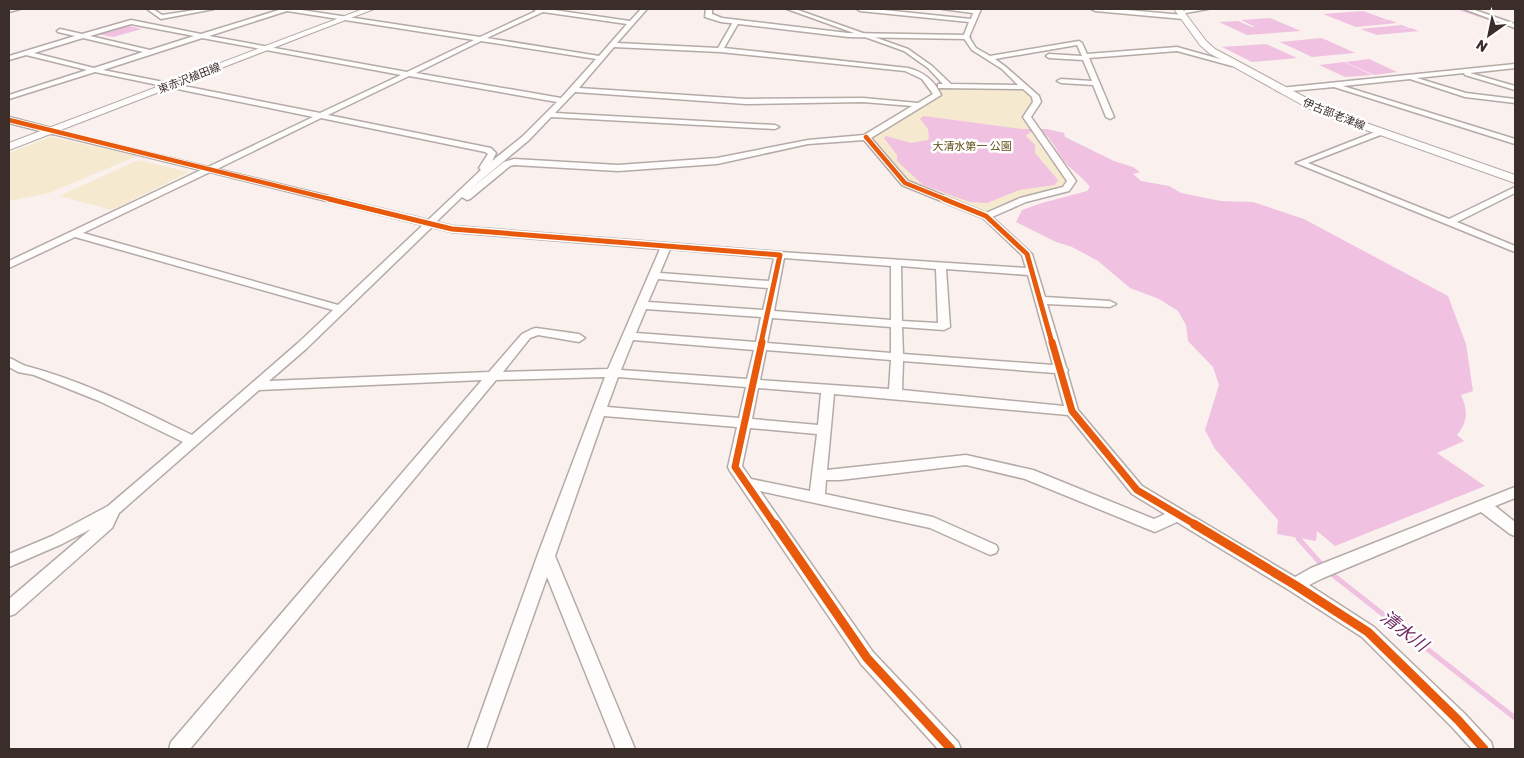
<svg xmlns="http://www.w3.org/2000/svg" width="1524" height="758" font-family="Rubik,'Noto Sans JP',sans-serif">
<rect width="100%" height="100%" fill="#faf1ee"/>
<path fill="#f5e9cf" d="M940 87 1024 89 1031 95 1032 100 1023 119 1043 150 1066 179 1061 188 1024 198 985 213 906 182 869 138 941 95 938 89Z
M51 137 137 156 49 193 9 201V153Z
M138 160 189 172 112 210 59 196Z"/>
<path fill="#f0c1e1" d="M1363 11 1388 20 1358 23 1390 20 1397 23 1356 27 1323 14Z
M1270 18 1301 31 1247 35 1219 22 1238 21 1252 27H1255L1241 20Z
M125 25 142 29 113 37 97 34Z
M1402 25 1409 28 1378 31 1411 28 1419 31 1377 35 1360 29Z
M1322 38 1355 53 1312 57 1280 42Z
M1266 44 1297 58 1252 62 1222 47Z
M1369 59 1397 72 1374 75 1345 62Z
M1344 62 1372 75 1345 77 1319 65Z
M923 116 1021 129H1047L1064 133 1065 137 1114 161 1133 167 1140 172 1133 174 1141 181 1169 186 1181 193 1221 201 1253 202 1304 219 1448 296 1466 344 1473 391 1461 395C1468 411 1468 421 1457 435L1464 441 1437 453 1485 486 1335 546 1317 531 1316 541 1277 534 1278 520 1215 449 1205 430 1219 385 1213 367 1188 341 1186 325 1178 311 1159 299 1130 288 1098 261 1072 247 1056 242 1016 222 1022 210 1042 203 1087 191 1090 187C1083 177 1072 171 1064 161 1056 151 1043 117 1026 136L1035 145V153L1058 180 1055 185 1019 190 987 203 970 202 923 185 897 161V155L884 138 886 136 911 143 928 140 929 137 928 129 920 119Z"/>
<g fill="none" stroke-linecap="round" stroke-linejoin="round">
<path stroke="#f0c1e1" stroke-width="2" d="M1459 9 1515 28"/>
<path stroke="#f0c1e1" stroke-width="5" d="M1298 538 1323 566
M1328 571 1515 718"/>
<defs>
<path id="minor" d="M9 9H20L9 12Z
M147 9H153L162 15 202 9H214L161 19Z
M282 9H295L480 37 536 11 533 9H547L630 21 641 9H647L617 43 718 48 733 22 736 20 739 22 724 48 908 68C924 72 934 80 941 95L871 138 908 181 986 213 1020 198 1063 187 1067 181 1023 117 1033 102 1032 97 1023 89 938 88V84H943L928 68 904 51 787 9H795L908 49 932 66 951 84 1018 85 1002 69 972 50 963 37 969 22 860 11 857 9H874L971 19 973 13 942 9H981L969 37 976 48 990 56 1079 41 1082 43 1087 54 1177 47 1234 63V65L1232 66 1177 51 1089 58 1114 117 1110 119 1106 117 1093 85 1061 83 1057 81 1061 79 1092 81 1083 60 1049 58 1046 56 1049 54 1082 56 1077 45 995 59 1006 67 1039 96 1041 102 1031 117 1076 181 1069 191 1026 202 992 217 1032 254 1045 297 1110 301 1116 304 1110 307 1047 304 1066 367 1068 370 1067 372 1078 410 1142 486 1295 577 1311 568 1515 487V498L1495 506 1515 522V536L1510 534 1481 512 1323 578 1309 585 1374 627 1465 714 1491 742 1493 749H1472L1451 726 1362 637 1289 590 1177 522 1155 532 1025 479 966 465 840 480H826L825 494 933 517 996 545 998 549 996 553 990 555 930 528 760 491 873 652 958 742 961 749H938L861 664 730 471 728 467 737 427 604 416 555 556 635 749H616L547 577 486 749H468L538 554 605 377 496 380 190 749H169L171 742 482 380 259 390 119 513 112 528 15 614 9 616V599L91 529 62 544 9 567V554L52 536 108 506 183 442 99 401 34 375 18 372 9 367V358C15 360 20 364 26 366 84 381 138 409 192 435L298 343 333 310 75 237 9 268V261L201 170 49 133V129L208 167 313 117 95 72 9 99V95L87 70 26 55 9 60V56L75 36 58 32 57 31 60 29 82 34 131 20 201 34ZM287 11 474 40 407 72 209 36ZM543 12 627 24 599 56 487 38ZM131 24 194 36 150 50 90 36ZM83 38 143 52 94 68 34 53ZM202 38 401 75 320 113 103 70ZM481 41 596 59 561 98 416 73ZM614 47 720 52 905 71 922 79 933 94 918 103 863 98 746 99 579 88ZM409 76 557 102 523 136 492 161 496 153 491 148 328 115ZM575 92 746 104 863 102 912 106 864 135 808 140 717 158 618 165 514 159 504 162 468 191 529 140 551 117 775 129 779 127 775 125 555 113ZM321 118 485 152 488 154 479 168 481 170 428 220 217 169ZM864 140 902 185 983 218 1022 255 1026 268 780 252 452 226 436 222 462 197 467 200 470 199 510 166 514 165 618 171 717 164 808 144ZM210 172 423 225 338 305 83 233ZM432 227 452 232 660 249 608 369 503 372 530 338 538 335 579 342 585 338 579 334 536 328 532 329 522 334 489 372 269 381 306 349ZM670 249 774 258 769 281 660 273ZM784 258 891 266V320L774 311ZM901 266 936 269 938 323 902 321ZM946 269 1028 275 1053 365 903 354 902 327 944 330 950 327ZM658 279 768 288 763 310 648 302ZM646 309 761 317 756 342 636 333ZM772 318 891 327V353L767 343ZM633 340 754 350 747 379 621 370ZM766 350 891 360 889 389 760 380ZM903 361 1055 373 1064 406 902 390ZM618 377 746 387 739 418 607 407ZM758 388 821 393 818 425 752 419ZM834 394 1068 415 1132 494 1165 514 1154 519 1033 470 966 455 827 470ZM750 428 817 434 810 491 751 479 742 466Z
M1192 9H1208L1180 14 1177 12Z
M1464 9H1472L1515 24V28Z
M1515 64V68L1470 73 1515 86V90L1465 75 1464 73 1417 78 1466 93 1515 99V103L1465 97 1410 79 1343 86 1515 139V144L1334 87 1280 92 1276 90 1280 88Z
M1380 130 1384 132 1383 134 1308 163 1449 219 1515 187V193L1457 222 1515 246V252L1296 163Z"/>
<path id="tertiary" d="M706 9H712V14L722 18 848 33 966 35 970 37 966 39 848 37 721 22 705 17Z
M1091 9H1116L1183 15 1187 17 1183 19 1095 11Z
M9 117 55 129 57 131 52 134 9 123Z"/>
<path id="secondary" d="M363 9H374L9 150V143Z
M1174 9H1182L1206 41 1215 49 1329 110 1515 175V183L1321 114 1306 107 1209 53 1200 45Z"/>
</defs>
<use href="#minor" stroke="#b4aaa6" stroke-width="3"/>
<use href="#tertiary" stroke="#b4aaa6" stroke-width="3"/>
<use href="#secondary" stroke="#b4aaa6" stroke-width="2"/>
<use href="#minor" fill="#fefdfc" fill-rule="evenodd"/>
<use href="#tertiary" fill="#fefdfc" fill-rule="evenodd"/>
<use href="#secondary" fill="#fefdfc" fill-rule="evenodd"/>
<defs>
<path id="cycleway-far3" d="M9 120 334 200
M866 137 905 183 947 200"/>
<path id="cycleway-far2" d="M329 199 452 229 780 255 761 343
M944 199 986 216 1027 254 1052 343"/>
<path id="cycleway-far1" d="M762 342 735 467 775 525
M1052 342 1072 411 1137 490 1196 525"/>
<path id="cycleway" d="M775 524 867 658 951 749
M1194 524 1295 585 1368 632 1458 720 1484 749"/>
</defs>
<use href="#cycleway-far3" stroke="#fff" stroke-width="6"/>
<use href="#cycleway-far2" stroke="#fff" stroke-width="8"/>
<use href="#cycleway-far1" stroke="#fff" stroke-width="10"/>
<use href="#cycleway" stroke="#fff" stroke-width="12"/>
<use href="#cycleway-far3" stroke="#e8590c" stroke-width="4.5"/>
<use href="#cycleway-far2" stroke="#e8590c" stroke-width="5"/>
<use href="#cycleway-far1" stroke="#e8590c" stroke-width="7"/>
<use href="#cycleway" stroke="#e8590c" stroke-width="9"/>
</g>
<g text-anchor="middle" stroke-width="5" stroke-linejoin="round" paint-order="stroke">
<g font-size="11" fill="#3b2d2a" stroke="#fff">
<text transform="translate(189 78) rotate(-21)" y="4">東赤沢植田線</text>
<text transform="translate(1334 114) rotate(22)" y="4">伊古部老津線</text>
</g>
<g font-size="11" fill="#62511b" stroke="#fff">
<text x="972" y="150">大清水第一 公園</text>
</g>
<g font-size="18" font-style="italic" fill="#6f2862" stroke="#fff">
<text transform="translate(1404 631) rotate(38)" y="6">清水川</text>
</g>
</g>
<rect width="1524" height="758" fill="none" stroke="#3b2d2a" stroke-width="20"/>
<g transform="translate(1489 35) rotate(213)" stroke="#ffffff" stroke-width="4" paint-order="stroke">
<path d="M0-4L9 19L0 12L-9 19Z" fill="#3b2d2a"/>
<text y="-8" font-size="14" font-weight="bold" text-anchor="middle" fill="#3b2d2a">N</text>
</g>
</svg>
